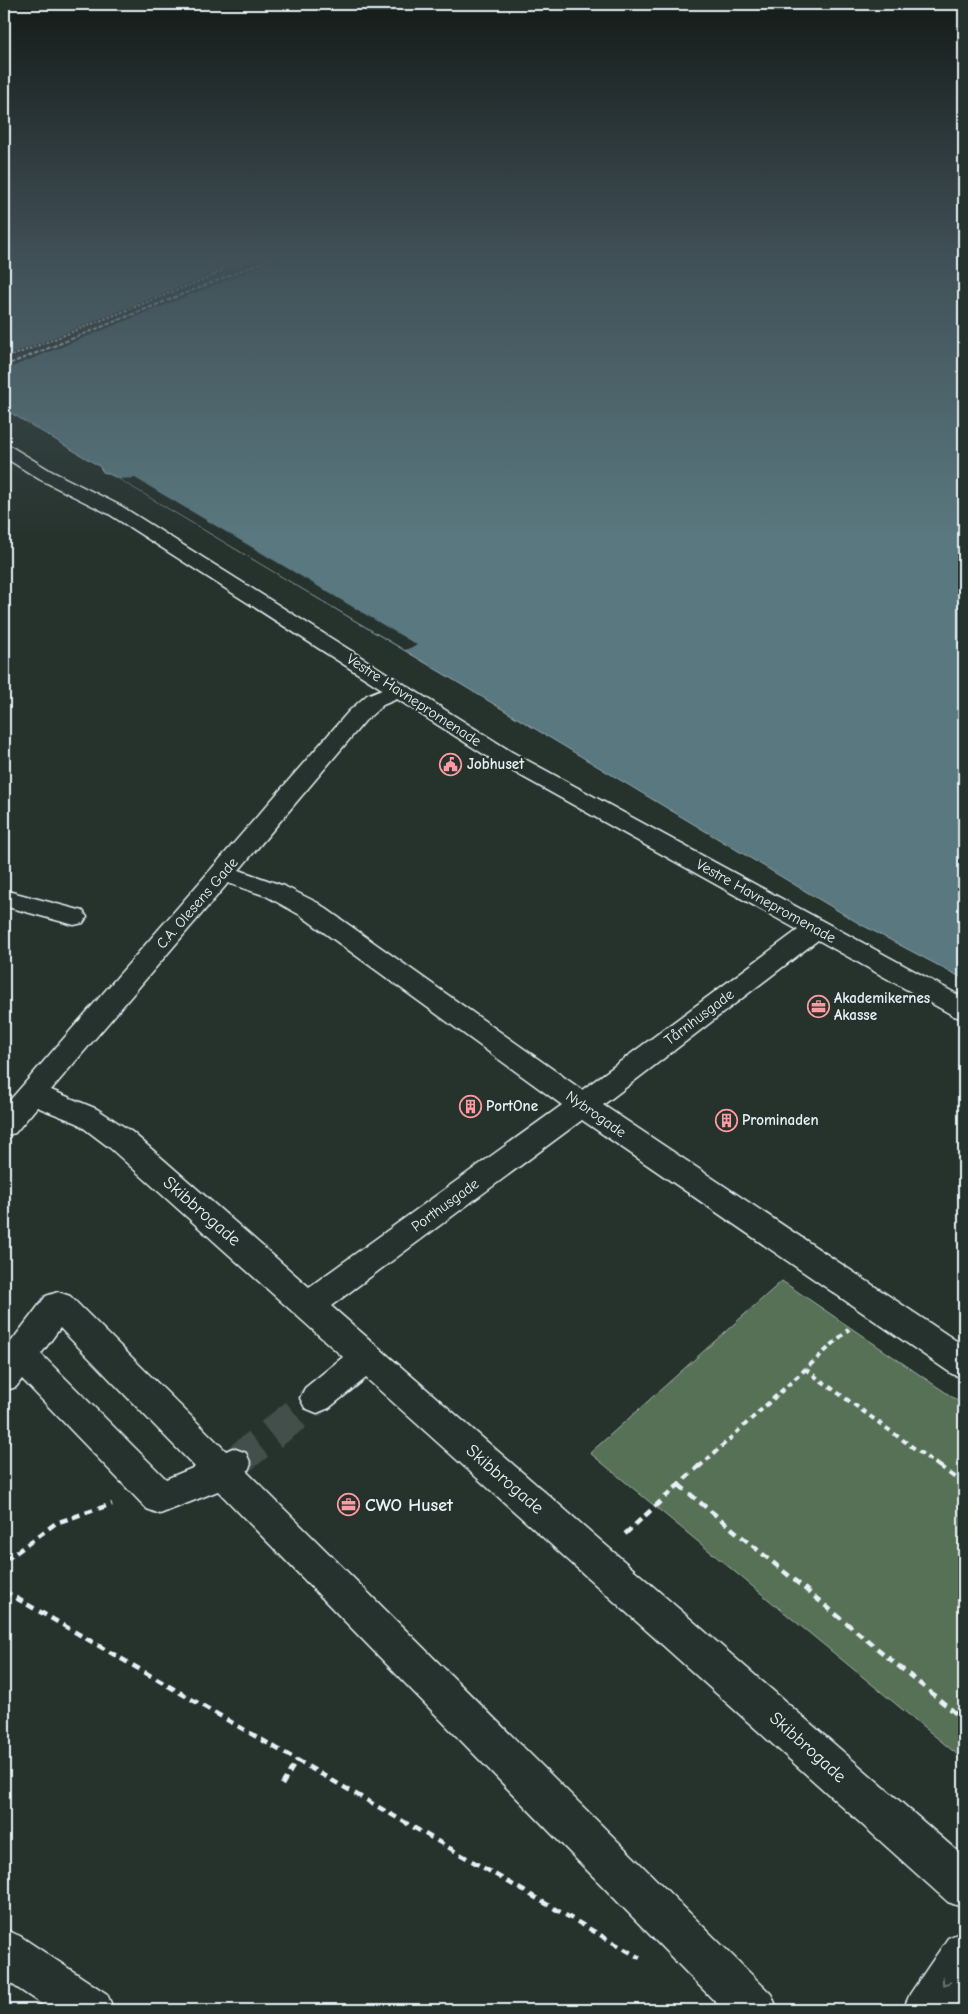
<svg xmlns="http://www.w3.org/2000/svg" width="968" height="2014" font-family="'Comic Neue',sans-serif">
<rect width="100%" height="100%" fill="#26332d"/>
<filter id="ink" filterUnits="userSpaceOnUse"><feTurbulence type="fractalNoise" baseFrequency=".02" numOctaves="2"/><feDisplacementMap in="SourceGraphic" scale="10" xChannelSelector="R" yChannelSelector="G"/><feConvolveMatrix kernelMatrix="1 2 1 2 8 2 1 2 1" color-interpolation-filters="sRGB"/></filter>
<g filter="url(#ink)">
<path fill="#577156" stroke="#a0b1a7" d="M782 1281 964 1405V1760L590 1453Z"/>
<path fill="#5a787f" stroke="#93a8af" d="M4 256H964V979L860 924 119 479 107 473 103 472 99 466 4 409Z"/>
<path fill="#26332d" d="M257 256H286L4 370V357L207 276 206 275 217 271 215 267 218 265 239 263Z
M135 478 417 645 405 650 119 479Z"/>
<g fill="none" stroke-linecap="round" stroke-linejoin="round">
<path stroke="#43504b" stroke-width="32" stroke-dasharray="32 16" stroke-linecap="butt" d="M233 1464 317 1398"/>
<defs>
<path id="minor" d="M4 445 10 446 51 471 121 506 512 752 964 998V1019L954 1016 818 940 603 1105 964 1346V1378L952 1374 582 1120 331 1306 964 1857V1908L948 1902 366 1378 329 1408 317 1413 305 1408 300 1398 305 1388 343 1357 110 1148 77 1123 37 1107 15 1133 4 1136V1107L349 711 367 695 382 689 109 514 39 479 4 457ZM397 699 496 762 798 930 582 1090 318 903 284 886 239 870 365 721 383 705ZM228 883 266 896 300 915 562 1105 309 1287 132 1132 97 1109 51 1090Z
M4 890 83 911 87 917 83 923 74 925 4 906Z
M58 1292 70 1296 226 1451 233 1448 246 1453 251 1464 247 1472 771 1994 778 2010H723L218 1491 160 1514 147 1509 22 1379 16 1387 4 1391V1351L46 1296ZM60 1328 195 1467 166 1479 41 1354Z
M4 1929 20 1936 107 1994 114 2010H50L4 1979Z
M964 1931V1994L953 2010H903L910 1994 948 1938Z"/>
</defs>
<use href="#minor" stroke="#e8f1f8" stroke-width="3"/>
<path stroke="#e8f1f8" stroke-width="2" stroke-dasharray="2.5 2" stroke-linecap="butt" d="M4 359 215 275H212L223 270 221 267 237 265 260 256"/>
<path stroke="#e8f1f8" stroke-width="4" stroke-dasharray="5.5 4.5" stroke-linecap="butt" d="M805 1369 940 1467
M699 1467 849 1329"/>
<path stroke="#e8f1f8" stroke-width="4.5" stroke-dasharray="8 5.5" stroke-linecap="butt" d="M938 1465 964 1484
M679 1485 964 1720
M625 1534 700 1465
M4 1558 10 1557 56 1523 112 1504
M4 1591 640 1958
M282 1785 297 1760"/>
<use href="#minor" fill="#26332d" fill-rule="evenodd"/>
<path stroke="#e8f1f8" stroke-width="2" stroke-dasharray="4.5 2" stroke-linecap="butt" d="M4 366 278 256"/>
</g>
<defs><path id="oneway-chevron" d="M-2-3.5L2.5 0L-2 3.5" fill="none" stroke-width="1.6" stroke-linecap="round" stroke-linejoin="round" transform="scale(1.25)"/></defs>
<use stroke="#6a7674" href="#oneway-chevron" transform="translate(945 1982) rotate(124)"/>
</g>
<linearGradient id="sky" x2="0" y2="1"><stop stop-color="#151c19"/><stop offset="0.48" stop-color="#415057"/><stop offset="1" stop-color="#415057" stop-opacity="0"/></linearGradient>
<rect width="968" height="538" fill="url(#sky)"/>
<defs>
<symbol id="civic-ring" viewBox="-11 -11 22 22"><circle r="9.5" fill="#26332d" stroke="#ff9aa2" stroke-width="1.5"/><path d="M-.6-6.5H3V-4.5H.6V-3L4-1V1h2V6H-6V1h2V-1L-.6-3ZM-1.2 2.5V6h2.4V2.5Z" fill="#ff9aa2"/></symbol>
<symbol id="office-ring" viewBox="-11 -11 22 22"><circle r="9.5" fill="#26332d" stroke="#ff9aa2" stroke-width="1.5"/><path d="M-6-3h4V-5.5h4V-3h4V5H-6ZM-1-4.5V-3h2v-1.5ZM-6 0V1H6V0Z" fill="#ff9aa2"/></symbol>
<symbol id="building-ring" viewBox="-11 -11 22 22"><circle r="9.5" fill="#26332d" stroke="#ff9aa2" stroke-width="1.5"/><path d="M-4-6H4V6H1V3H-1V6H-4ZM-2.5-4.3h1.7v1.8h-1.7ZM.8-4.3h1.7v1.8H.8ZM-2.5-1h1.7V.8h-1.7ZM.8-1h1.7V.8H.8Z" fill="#ff9aa2"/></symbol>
</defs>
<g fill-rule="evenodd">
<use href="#civic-ring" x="438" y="752" width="25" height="25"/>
<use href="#office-ring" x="806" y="994" width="25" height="25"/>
<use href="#building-ring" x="458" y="1094" width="25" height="25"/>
<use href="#building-ring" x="714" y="1108" width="25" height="25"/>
<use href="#office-ring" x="336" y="1492" width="25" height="25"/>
</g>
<g text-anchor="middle" stroke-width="4.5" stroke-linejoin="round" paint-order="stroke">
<g font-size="15" fill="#e8f1f8" stroke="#26332d">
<text transform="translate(414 700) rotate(33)" y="5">Vestre Havnepromenade</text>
<text transform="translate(766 901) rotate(29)" y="5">Vestre Havnepromenade</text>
<text transform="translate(197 903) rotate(-49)" y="5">C.A. Olesens Gade</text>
<text transform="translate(699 1017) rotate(-37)" y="5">Tårnhusgade</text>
<text transform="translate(596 1114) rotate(35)" y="5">Nybrogade</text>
<text transform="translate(445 1205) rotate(-36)" y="5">Porthusgade</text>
</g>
<g font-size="15" font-weight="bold" fill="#e8f1f8" stroke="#26332d" text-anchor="start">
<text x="467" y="769">Jobhuset</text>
<text x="834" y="1003">Akademikernes<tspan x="834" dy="17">Akasse</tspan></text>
<text x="486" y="1111">PortOne</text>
<text x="742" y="1125">Prominaden</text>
</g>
<g font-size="18" fill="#e8f1f8" stroke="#26332d">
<text transform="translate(202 1211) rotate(41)" y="6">Skibbrogade</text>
<text transform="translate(505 1479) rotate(41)" y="6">Skibbrogade</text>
<text transform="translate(808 1747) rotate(42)" y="6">Skibbrogade</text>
</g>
<g font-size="18" font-weight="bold" fill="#e8f1f8" stroke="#26332d" text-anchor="start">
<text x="365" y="1511">CWO Huset</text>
</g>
</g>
<rect width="968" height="2014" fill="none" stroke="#26332d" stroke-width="20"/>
<rect x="10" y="10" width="948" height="1994" fill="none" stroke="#e8f1f8" stroke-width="2" filter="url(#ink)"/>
</svg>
